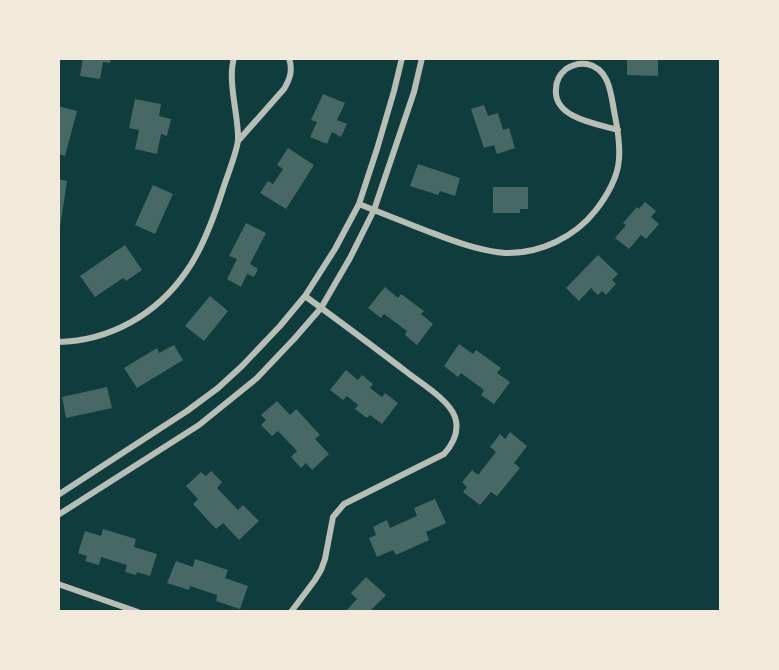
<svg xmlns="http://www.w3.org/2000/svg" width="779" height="670" font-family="'Space Grotesk',sans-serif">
<rect width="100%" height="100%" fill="#0f3d3e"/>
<path fill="#486865" d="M83 58H111L110 63 103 62 100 79 80 76Z
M627 58H658V76L627 75Z
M323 94 345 103 337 120 347 124 341 137 332 132 327 144 310 137 317 122 311 120Z
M135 99 161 104 159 116 171 119 167 136 161 134 157 154 135 149 139 130 129 128Z
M484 105 488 116 498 113 503 130 509 128 515 148 497 154 494 145 484 148 471 109Z
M58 106 77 111 65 156 58 154Z
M288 148 314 165 286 209 260 193 268 181 273 184 283 169 277 165Z
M418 164 460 178 455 196 440 191 438 195 410 186Z
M58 179 67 181 60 227 58 226Z
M153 185 173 194 155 234 135 225Z
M493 187H528V209H520V213H493Z
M645 202 656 211 651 217 659 224 646 239 641 235 629 249 615 238 626 225 623 223 637 207 639 209Z
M246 223 266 233 250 264 258 269 254 277 247 274 241 287 227 279 237 259 229 256Z
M125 245 142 270 126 281 123 278 95 297 80 276Z
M598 255 618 274 612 280 616 284 606 295 602 291 598 295 591 288 579 301 566 288Z
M385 287 398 298 401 294 424 311 421 314 433 324 417 345 405 335 407 331 384 314 381 318 368 308Z
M210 296 228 311 204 341 185 326Z
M459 344 473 354 476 350 501 368 497 373 510 382 494 404 481 395 484 390 461 373 458 377 444 366Z
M174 345 183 360 137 388 124 368 157 348 159 353Z
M346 370 358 380 362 375 373 384 370 388 382 397 385 393 398 403 382 424 370 415 367 418 355 409 358 405 347 396 343 400 330 390Z
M107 387 112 408 66 418 62 397Z
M277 401 290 415 296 409 320 435 315 439 329 454 312 470 306 463 301 468 291 457 297 451 278 431 272 436 261 425 266 420 261 415Z
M510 432 527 446 514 463 520 468 497 496 491 492 480 505 463 492 467 487 462 482 472 470 478 475 496 452 490 447 500 434 505 439Z
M211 471 222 482 217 488 238 510 243 505 259 521 239 540 223 523 216 529 193 504 198 499 186 486 201 472 206 476Z
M435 499 446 523 426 532 429 540 396 555 393 550 377 557 369 538 376 535 373 527 387 520 390 528 417 516 414 508Z
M103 529 136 539 134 547 157 554 150 576 137 572 136 575 125 572 127 565 101 557 99 565 85 561 87 556 78 553 85 531 101 536Z
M195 559 228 570 225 578 248 586 240 609 216 601 217 595 190 586 189 590 167 583 176 561 193 567Z
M366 577 386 595 371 610 373 612H345L357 599 351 593Z"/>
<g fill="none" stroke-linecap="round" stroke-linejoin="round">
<path stroke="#b8beb3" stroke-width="6" d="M238 141 284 89C290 79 293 70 289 58
M359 204C381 213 404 222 427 231 451 240 478 251 505 253 540 254 575 237 596 210 622 176 623 156 615 116 611 97 611 69 587 64 580 63 572 65 566 69 560 74 556 81 556 89 553 118 597 124 618 130
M58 342C110 341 157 314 186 272 202 250 215 214 223 189 227 176 237 152 238 140 239 116 227 82 234 58
M58 495 187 411 218 388 242 366 280 326 305 296 335 249 359 204 377 149 394 91 402 58
M58 515 199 425 257 378 294 339 321 308 350 258 374 210 414 92 422 58
M58 584 138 612
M291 612 315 580 321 570 325 559 333 517 344 504 444 454C453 444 460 432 455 417 449 400 422 384 408 373 374 347 339 321 305 296"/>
</g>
<rect width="779" height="670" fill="none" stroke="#f1e9da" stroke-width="120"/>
</svg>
